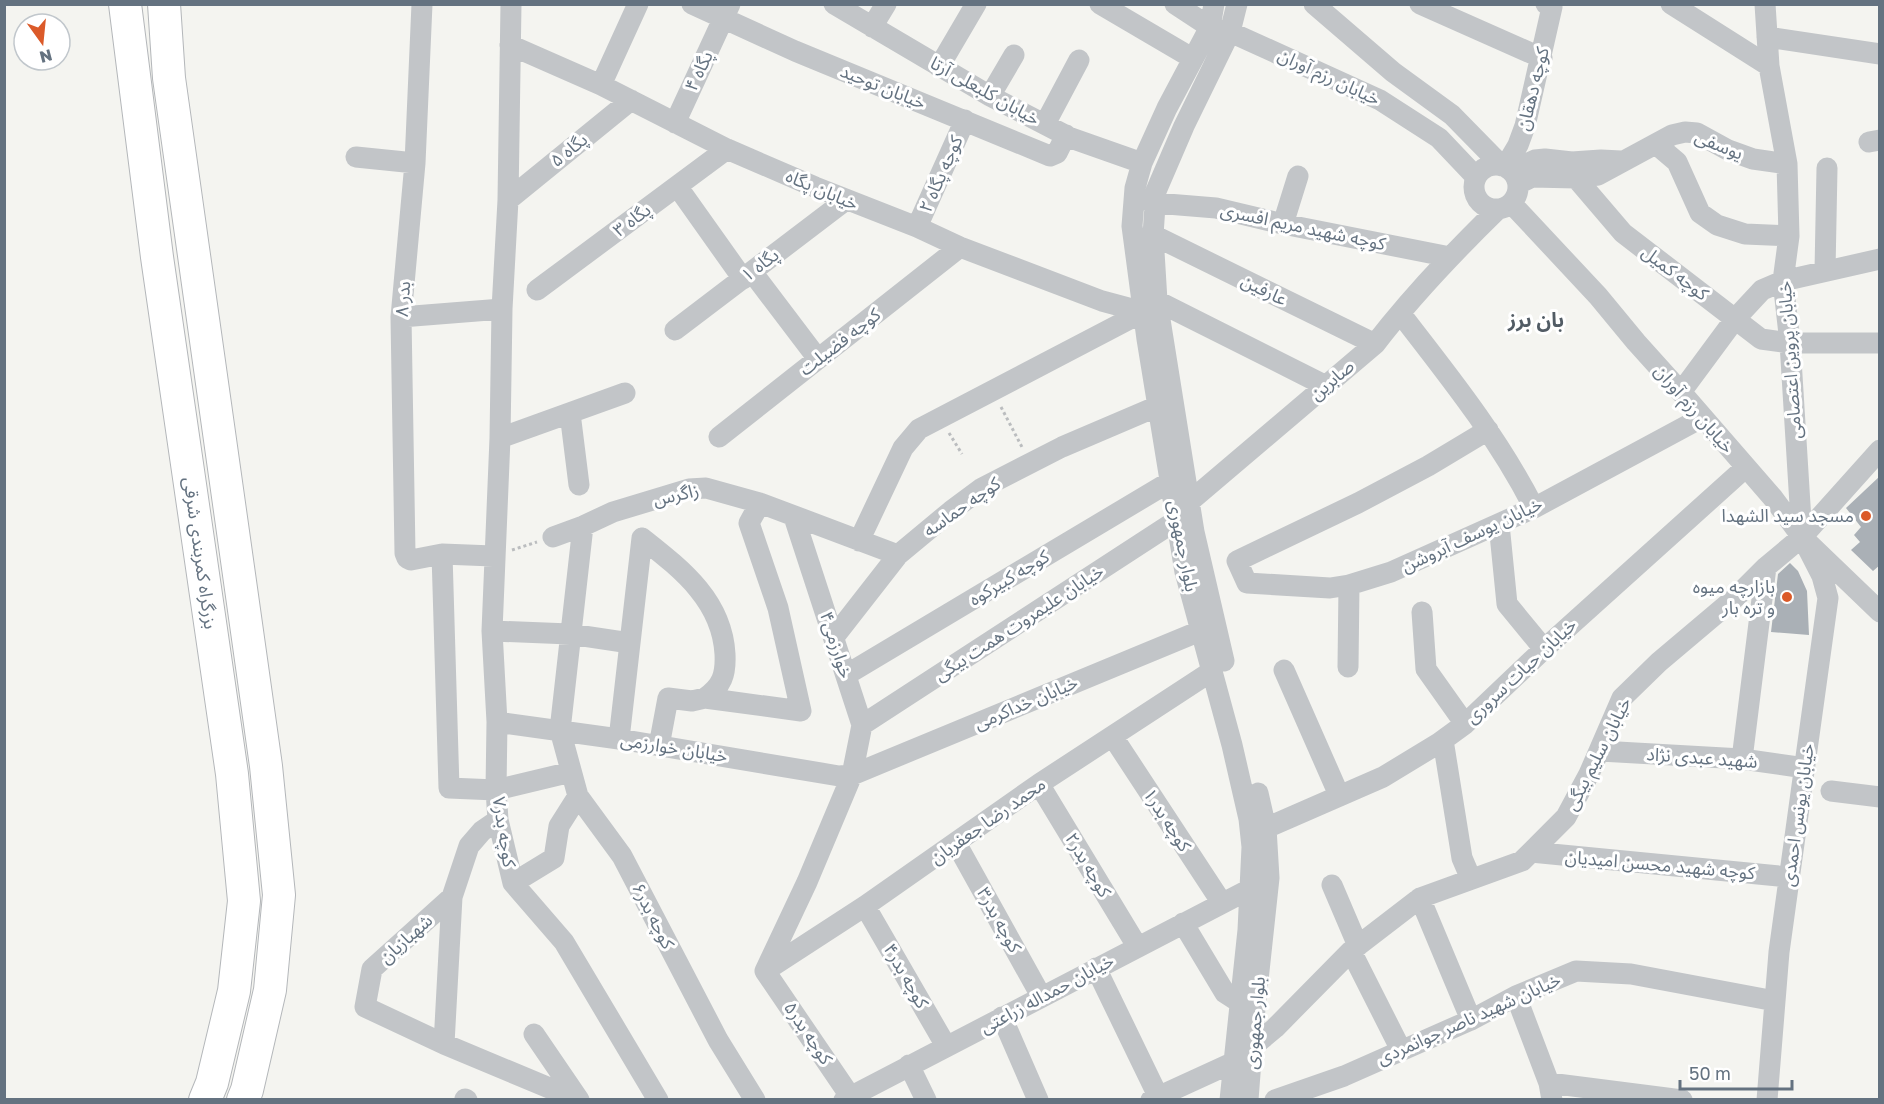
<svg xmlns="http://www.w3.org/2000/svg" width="1884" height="1104" font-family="'Golos Text','Noto Sans Arabic',sans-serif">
<rect width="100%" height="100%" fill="#f4f4f0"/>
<path fill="#aab0b6" d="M1880 476V565L1873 571 1851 550 1860 542 1854 535 1861 527 1846 508Z
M1790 563 1798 571 1807 591 1809 635 1771 632 1778 574Z"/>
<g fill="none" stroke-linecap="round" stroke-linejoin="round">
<defs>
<path id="highway" d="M125 4 157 257 232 774 244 901 234 991 212 1083 205 1100
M164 4 169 78 266 766 279 895 270 990 247 1090 243 1100"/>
</defs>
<use href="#highway" stroke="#b4b7ba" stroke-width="34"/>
<path stroke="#bbbdbf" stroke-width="3" stroke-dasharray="3 3" stroke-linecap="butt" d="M1001 407 1023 449
M949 433 962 454
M512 550 537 542"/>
<path stroke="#c2c5c8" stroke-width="21" d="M422 4 415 163 401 317 405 553 407 558 411 560 442 554 493 556
M511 4 508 200 502 309 500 438 492 631 497 722 496 790 498 820 513 883 564 942 658 1100
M692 4 795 51 1050 156 1057 153 1066 135
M834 4 990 96 1071 138 1142 163
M1100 4 1192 58
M1175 4 1210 27 1230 32 1380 100 1439 138 1476 177
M1214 4 1210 27 1167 108 1142 163 1135 188 1132 226 1147 339 1185 572 1232 745 1249 819 1252 847 1248 930 1230 1100
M1314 4 1393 72 1452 115 1502 166
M1420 4 1542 58
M1671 4 1769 66
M1765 4 1769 66 1787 164 1789 236 1783 281 1790 343 1802 537 1822 576 1828 598 1779 952 1767 1100
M872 27 886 4
M1767 37 1880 54
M510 45 601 85 727 149 815 187 917 227 960 247 1102 301 1143 312
M939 67 976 4
M601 85 638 4
M990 96 1014 55
M675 123 730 4
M1045 124 1079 60
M1869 142 1880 140
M1657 145 1677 162 1700 213 1717 225 1745 234 1789 236
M356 157 415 163
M1474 187a22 22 0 1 1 44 0a22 22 0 1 1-44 0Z
M1505 167 1518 145 1525 126 1552 7 1546 4
M1511 171 1535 160 1545 159 1572 162 1601 160 1621 161
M1576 178 1623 233 1761 339 1790 343H1880
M1518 184 1532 177 1576 178 1598 175 1672 135 1685 132 1697 133 1728 150 1753 159 1787 164
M677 186 743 279
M1142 199 1155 203 1216 208 1283 224 1450 257
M508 200 631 100
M1512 204 1598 296 1636 342 1681 392 1773 498 1802 537 1880 612
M1283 224 1298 176
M917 227 965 120
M1153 235 1375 344
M1825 271 1827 168
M752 272 818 359
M537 290 727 149
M1157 301 1326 386
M1400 313C1448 375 1498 437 1534 508
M401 317 502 309
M675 330 846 200
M1681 392 1735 319 1762 290 1783 281 1880 259
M570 413 579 485
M1488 430 1428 466 1358 503 1237 561 1247 583 1330 588 1349 585 1391 572 1534 508 1703 417
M719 437 960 247
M500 438 625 393
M1189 502 1375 344C1412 296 1454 252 1497 210
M1499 524 1507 604 1544 649
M583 526 560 730 578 796 622 856 718 1040 755 1100
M553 537 583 526 613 512 689 489 706 488 760 503 898 555
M642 538C681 569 722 600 725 654 726 675 722 686 705 698
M859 541 903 448 919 429 1143 312
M442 554 449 788 496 790 571 772
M1422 612 1426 669 1465 724
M492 631 570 634 630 643
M834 637 898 555 951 511 982 488 1062 447 1158 406
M1224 661 1194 532 1157 301 1153 235 1156 191 1184 126 1230 32 1237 4
M1348 667 1349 585
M1284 670 1339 795
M846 675 1171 481
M497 722 619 739 839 776 852 775 1212 626
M862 725 1177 520
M1113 737 1222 903
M619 739 642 538
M1443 740 1462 858 1471 879
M659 746 668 698 692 701 705 698 801 711 778 608 749 523 760 503
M1600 751 1742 759 1805 768
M1742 759 1766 567
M1039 784 1137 946
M1831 791 1880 797
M1266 828 1383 777 1439 743 1465 724 1544 649 1745 468
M956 843 1041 996
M1531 852 1789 877
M513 883 554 858 559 826 578 796
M1332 885 1358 946
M452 897 372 969 365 1007 444 1044 578 1100
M1420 898 1471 1020
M865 906 946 1046
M1183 923 1225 993 1239 1002
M1351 951 1401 1050
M1096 968 1158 1096
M765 971 865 906 1039 784 1212 671
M765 971 807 882 852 775 862 725 794 517
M765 971 850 1096
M1516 996 1549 1083 1552 1100
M1002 1017 1038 1100
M534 1034 579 1100
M444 1044 452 897 469 846 482 831 498 820
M909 1065 926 1100
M1549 1083 1682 1100
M465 1099 467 1100
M844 1100 1250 889
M1151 1100 1234 1062 1275 1028 1351 951 1420 898 1522 861 1566 817 1589 774 1622 698 1659 662 1736 597 1766 567 1802 537 1880 450
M1248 1100 1255 1008 1269 878 1266 828 1258 793
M1275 1100 1344 1076 1471 1020 1516 996 1576 971 1631 974 1775 1001"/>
<use href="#highway" stroke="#fff" stroke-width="32"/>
</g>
<g fill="#db5a29" stroke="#fff" stroke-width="2">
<circle cx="1866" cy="516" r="6"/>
<circle cx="1787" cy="597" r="6"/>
</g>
<g text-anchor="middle" stroke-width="6" stroke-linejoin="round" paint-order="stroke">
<g font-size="18" fill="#647280" stroke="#fff">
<text transform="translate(699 71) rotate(-65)" y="6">پگاه ۴</text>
<text transform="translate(1329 77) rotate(25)" y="6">خیابان رزم آوران</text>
<text transform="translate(883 87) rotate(22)" y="6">خیابان توحید</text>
<text transform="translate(1533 89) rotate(-76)" y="6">کوچه دهقان</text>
<text transform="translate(985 91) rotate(29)" y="6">خیابان کلبعلی آرتا</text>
<text transform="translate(1719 145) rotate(22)" y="6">یوسفی</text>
<text transform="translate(569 150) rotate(-39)" y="6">پگاه ۵</text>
<text transform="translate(941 174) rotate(-66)" y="6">کوچه پگاه ۲</text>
<text transform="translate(822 190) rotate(23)" y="6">خیابان پگاه</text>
<text transform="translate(632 220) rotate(-37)" y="6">پگاه ۳</text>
<text transform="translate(1303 227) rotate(12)" y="6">کوچه شهید مریم افسری</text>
<text transform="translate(760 265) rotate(-37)" y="6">پگاه ۱</text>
<text transform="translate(1675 273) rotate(37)" y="6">کوچه کمیل</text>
<text transform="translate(1264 290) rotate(26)" y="6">عارفین</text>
<text transform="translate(403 299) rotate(-86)" y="6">بدر ۸</text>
<text transform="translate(840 342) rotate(-38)" y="6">کوچه فضیلت</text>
<text transform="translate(1790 360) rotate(-94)" y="6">خیابان پروین اعتصامی</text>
<text transform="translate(1332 380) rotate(-40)" y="6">صابرین</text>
<text transform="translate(1694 409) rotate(49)" y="6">خیابان رزم آوران</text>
<text transform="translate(676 495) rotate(-13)" y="6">زاگرس</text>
<text transform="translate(962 507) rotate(-35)" y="6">کوچه حماسه</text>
<text transform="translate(1472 535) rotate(-25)" y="6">خیابان یوسف آبروشن</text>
<text transform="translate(1183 546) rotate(79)" y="6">بلوار جمهوری</text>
<text transform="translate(200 553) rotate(82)" y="6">بزرگراه کمربندی شرقی</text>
<text transform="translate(1009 578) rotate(-31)" y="6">کوچه کبیرکوه</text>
<text transform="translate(1019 623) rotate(-33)" y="6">خیابان علیمروت همت بیگی</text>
<text transform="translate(836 645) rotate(72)" y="6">خوارزمی۴</text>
<text transform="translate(1521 671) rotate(-43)" y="6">خیابان حیات سروری</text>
<text transform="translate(1026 703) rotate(-23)" y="6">خیابان خداکرمی</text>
<text transform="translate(674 748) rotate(9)" y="6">خیابان خوارزمی</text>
<text transform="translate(1598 754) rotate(-63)" y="6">خیابان سلیم بیگی</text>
<text transform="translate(1702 758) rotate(4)" y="6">شهید عبدی نژاد</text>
<text transform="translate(1798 815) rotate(-82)" y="6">خیابان یونس احمدی</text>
<text transform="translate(1167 820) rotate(57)" y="6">کوچه بدر۱</text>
<text transform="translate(988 821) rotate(-35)" y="6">محمد رضا جعفریان</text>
<text transform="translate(504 832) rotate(81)" y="6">کوچه بدر۷</text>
<text transform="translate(1088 865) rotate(59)" y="6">کوچه بدر۲</text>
<text transform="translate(1660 865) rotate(5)" y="6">کوچه شهید محسن امیدیان</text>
<text transform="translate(653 916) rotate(63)" y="6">کوچه بدر۶</text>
<text transform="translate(999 920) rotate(61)" y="6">کوچه بدر۳</text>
<text transform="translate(406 939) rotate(-42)" y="6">شهبازیان</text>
<text transform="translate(906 976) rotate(60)" y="6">کوچه بدر۴</text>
<text transform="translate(1047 994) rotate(-28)" y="6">خیابان حمداله زراعتی</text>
<text transform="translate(1469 1019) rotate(-24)" y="6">خیابان شهید ناصر جوانمردی</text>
<text transform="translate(1255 1023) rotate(-85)" y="6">بلوار جمهوری</text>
<text transform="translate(808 1033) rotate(56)" y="6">کوچه بدر۵</text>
</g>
<g font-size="18" fill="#647280" stroke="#fff" text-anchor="end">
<text x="1854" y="522">مسجد سید الشهدا</text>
<text x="1775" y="593">بازارچه میوه<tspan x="1775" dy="21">و تره بار</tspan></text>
</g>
<g font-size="20" font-weight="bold" fill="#525c65" stroke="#fff">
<text x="1536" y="327">بان برز</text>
</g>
</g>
<rect width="1884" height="1104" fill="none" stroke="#647280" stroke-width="12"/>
<g transform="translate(42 42) rotate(165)"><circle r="28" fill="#ffffff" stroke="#c1c7cc" stroke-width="1.5"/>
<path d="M0-4.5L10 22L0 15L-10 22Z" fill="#db5a29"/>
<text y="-9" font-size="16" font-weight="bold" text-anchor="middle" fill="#647280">N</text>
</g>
<path d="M1680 1080v9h112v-9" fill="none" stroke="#647280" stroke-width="3"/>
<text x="1689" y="1080" font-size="18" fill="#647280" stroke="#ffffff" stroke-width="4.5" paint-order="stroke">50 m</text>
</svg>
